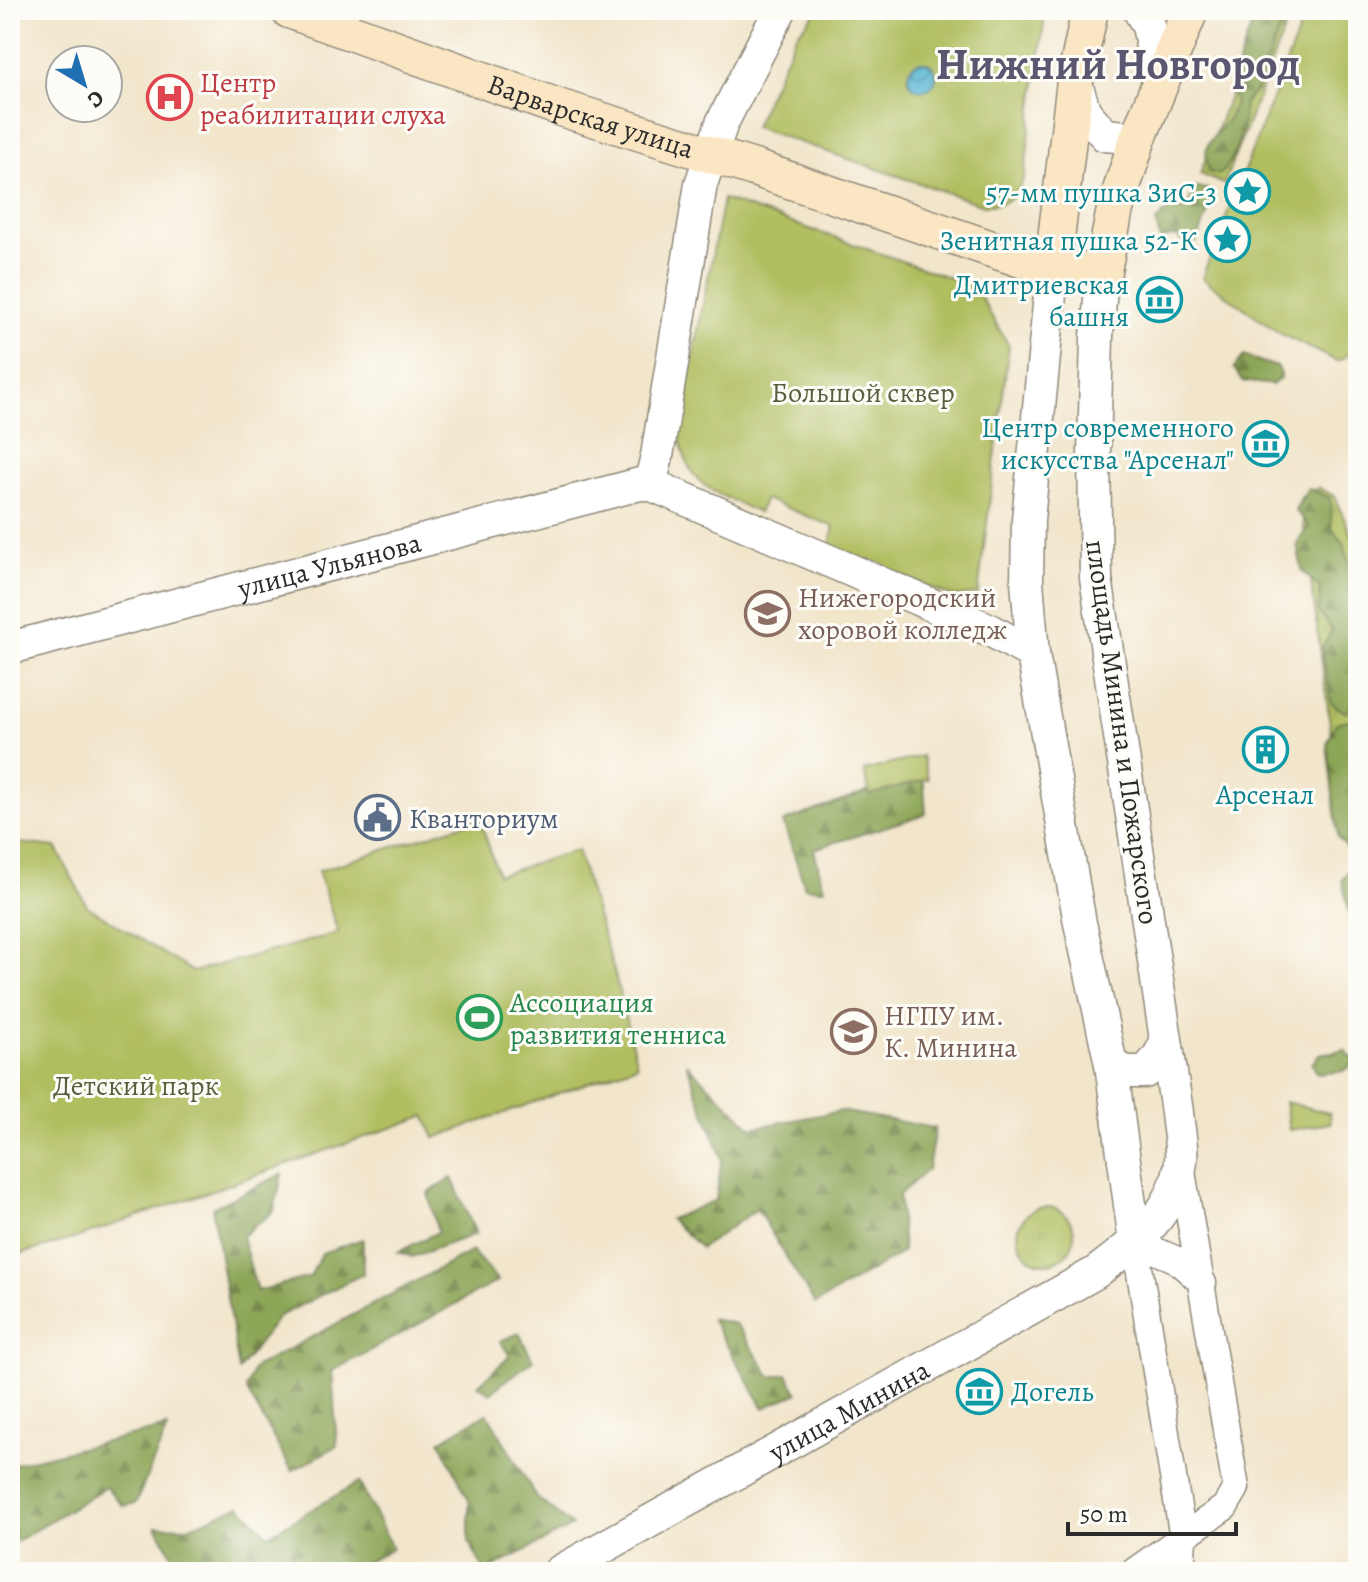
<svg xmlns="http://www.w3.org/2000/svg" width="1368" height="1582" font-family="Alegreya,serif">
<defs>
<pattern id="grass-tufts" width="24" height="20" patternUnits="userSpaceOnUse" patternTransform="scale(2)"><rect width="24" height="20" fill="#b1be61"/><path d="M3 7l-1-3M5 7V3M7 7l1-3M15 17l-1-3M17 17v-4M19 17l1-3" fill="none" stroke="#98a354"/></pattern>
<pattern id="forest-firs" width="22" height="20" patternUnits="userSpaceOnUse" patternTransform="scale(2)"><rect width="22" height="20" fill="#8ca557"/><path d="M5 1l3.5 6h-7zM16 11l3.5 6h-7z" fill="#738748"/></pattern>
<pattern id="water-waves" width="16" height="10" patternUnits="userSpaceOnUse" patternTransform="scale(2)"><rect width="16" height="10" fill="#54b5d3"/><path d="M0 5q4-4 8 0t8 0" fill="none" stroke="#4693ab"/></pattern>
</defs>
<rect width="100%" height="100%" fill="#fdfcf7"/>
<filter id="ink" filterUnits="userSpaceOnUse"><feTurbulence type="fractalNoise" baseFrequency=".0125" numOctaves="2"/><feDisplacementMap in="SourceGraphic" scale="16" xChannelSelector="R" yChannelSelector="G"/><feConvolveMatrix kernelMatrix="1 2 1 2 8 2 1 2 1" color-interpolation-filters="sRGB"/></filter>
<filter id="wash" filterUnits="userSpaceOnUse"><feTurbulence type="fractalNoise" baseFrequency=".006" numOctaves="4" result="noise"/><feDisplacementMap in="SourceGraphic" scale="32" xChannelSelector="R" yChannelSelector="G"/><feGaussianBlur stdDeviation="1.8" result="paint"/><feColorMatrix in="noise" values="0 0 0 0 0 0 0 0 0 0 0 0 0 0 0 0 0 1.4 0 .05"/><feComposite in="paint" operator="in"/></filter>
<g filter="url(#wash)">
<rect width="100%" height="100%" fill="#f1e5ca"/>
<path fill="url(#grass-tufts)" stroke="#6e7446" stroke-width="2" d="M1262 10H1292L1224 184 1200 174Z
M1319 488 1334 496 1358 549V936L1300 498Z
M1285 1102 1330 1113 1331 1123 1289 1130Z
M1018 1235a28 28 0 1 1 56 0a28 28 0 1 1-56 0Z"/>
<path fill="url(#forest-firs)" stroke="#5c6841" stroke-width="2" d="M1257 10H1287L1256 91 1244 103C1245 126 1237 160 1219 175L1209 172C1201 140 1211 142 1227 120 1231 115 1233 108 1235 102L1230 87Z
M1196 188 1208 189 1213 198 1197 242 1185 247 1177 236 1160 239 1156 222 1168 210 1186 209Z
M1244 356 1277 367 1281 377 1272 385 1242 381 1234 368Z
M1308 488 1330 498 1332 529 1344 543 1350 568 1358 571V699L1346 713 1331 703 1322 648 1332 631 1318 611 1320 588 1302 571 1297 543 1309 526 1295 510Z
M1352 719 1358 724V951L1342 880 1357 857 1338 838 1327 744 1336 723Z
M923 772 926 814 814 849 824 889 805 887 783 822Z
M1345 1050 1356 1062 1344 1071 1318 1074 1312 1064 1319 1054Z
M686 1063 752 1128 841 1111 935 1128 928 1169 899 1195 903 1252 815 1304 757 1209 701 1248 670 1219 716 1200 722 1158Z
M282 1174 274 1211 242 1236 257 1291 310 1277 322 1253 363 1239V1274L279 1316 239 1370 212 1208Z
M452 1178 476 1234 412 1257 398 1252 438 1232 428 1193Z
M472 1251 498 1281 332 1371 337 1446 292 1471 246 1389 254 1368Z
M711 1319 736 1324 771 1377 787 1374 798 1393 764 1408Z
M519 1333 533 1360 490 1393 478 1385 510 1356 500 1341Z
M487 1413 537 1498 572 1526 485 1572 469 1542V1500L440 1441Z
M168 1427 136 1503 123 1506 106 1487 10 1545V1465Z
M359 1482 392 1548 349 1572H182L156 1526 188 1527 240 1506 268 1535Z"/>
<path fill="#b1be61" stroke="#6e7446" stroke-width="2" d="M818 10H1031L1045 15 1024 177C1017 198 1005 206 983 205L754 127 796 35Z
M1307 10H1358V334C1353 346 1350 358 1336 361L1279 333 1202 278Z
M723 199 974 286 1009 346 978 594 953 597 829 547 834 527 765 499 758 513C711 489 687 489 679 431Z
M922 756 928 779 870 795 864 771Z
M480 819 498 875 577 850 614 971 637 1065 435 1138 425 1116 73 1239 10 1257V842L56 847 87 906 193 972 338 933 318 871Z"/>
<path fill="url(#water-waves)" stroke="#40707f" stroke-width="2" d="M908 76a14 14 0 1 1 28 0a14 14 0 1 1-28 0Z"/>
</g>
<g filter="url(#ink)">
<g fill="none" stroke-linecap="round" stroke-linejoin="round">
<defs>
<path id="minor" d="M1135 1242 1183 1538 1181 1572
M1135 1242 1175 1259 1203 1283
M1133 1572 1225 1507 1236 1488 1181 1166"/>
<g id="tertiary">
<path d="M1139 10 1148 25 1159 84"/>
<path d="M1075 81 1085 112 1105 135 1138 138"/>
<path d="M1053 264 1028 520 1027 581 1033 654 1080 923 1111 1064 1135 1242"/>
<path d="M650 484 657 456 701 184 722 123 780 10"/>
<path id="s1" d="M10 648 640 484H650L990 630 1033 654"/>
<path d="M1111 1064 1126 1072H1145L1157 1059 1166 1043"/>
<path id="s2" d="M559 1572 1095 1273C1132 1245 1171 1217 1180 1168 1184 1151 1178 1129 1177 1112L1096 578 1094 454 1097 336 1102 276"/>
</g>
<g id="secondary">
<path id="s3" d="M289 10 561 108 754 168 1024 260 1053 264 1102 276 1115 209 1138 138 1190 10"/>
<path d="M1053 264 1075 81 1090 10"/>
</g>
</defs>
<use href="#minor" stroke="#8e887a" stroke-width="29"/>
<use href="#tertiary" stroke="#8e887a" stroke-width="35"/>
<use href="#secondary" stroke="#8e887a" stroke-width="39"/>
<use href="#minor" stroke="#fff" stroke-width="26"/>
<use href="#tertiary" stroke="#fff" stroke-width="32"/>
<use href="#secondary" stroke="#fbe6c3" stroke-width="36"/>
</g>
</g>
<defs>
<symbol id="hospital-ring" viewBox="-11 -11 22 22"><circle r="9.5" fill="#fdfcf7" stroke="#e0444e" stroke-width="1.5"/><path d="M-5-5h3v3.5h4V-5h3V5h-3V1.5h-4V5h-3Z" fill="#e0444e"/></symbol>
<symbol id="sight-ring" viewBox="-11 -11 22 22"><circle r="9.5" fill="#fdfcf7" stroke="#0f9aa8" stroke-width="1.5"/><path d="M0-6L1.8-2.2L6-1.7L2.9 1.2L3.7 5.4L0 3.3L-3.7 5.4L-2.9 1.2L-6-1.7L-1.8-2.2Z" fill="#0f9aa8"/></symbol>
<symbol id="museum-ring" viewBox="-11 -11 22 22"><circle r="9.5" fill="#fdfcf7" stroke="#0f9aa8" stroke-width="1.5"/><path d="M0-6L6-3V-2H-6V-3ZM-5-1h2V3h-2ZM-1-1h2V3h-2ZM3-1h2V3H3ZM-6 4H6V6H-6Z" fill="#0f9aa8"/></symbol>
<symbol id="university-ring" viewBox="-11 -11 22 22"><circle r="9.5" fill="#fdfcf7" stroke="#8d6e63" stroke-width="1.5"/><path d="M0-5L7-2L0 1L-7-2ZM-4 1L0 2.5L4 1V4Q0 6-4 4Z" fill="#8d6e63"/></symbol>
<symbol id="building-ring" viewBox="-11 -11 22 22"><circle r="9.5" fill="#fdfcf7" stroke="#0f9aa8" stroke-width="1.5"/><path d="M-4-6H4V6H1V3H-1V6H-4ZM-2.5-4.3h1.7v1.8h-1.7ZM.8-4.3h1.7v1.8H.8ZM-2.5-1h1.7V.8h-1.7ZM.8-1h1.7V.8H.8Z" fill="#0f9aa8"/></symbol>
<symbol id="civic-ring" viewBox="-11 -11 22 22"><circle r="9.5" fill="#fdfcf7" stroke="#5c6f8a" stroke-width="1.5"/><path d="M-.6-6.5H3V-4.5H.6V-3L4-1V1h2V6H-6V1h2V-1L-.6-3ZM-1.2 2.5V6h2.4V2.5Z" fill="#5c6f8a"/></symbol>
<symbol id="stadium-ring" viewBox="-11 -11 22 22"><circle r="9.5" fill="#fdfcf7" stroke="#2e9e5b" stroke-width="1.5"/><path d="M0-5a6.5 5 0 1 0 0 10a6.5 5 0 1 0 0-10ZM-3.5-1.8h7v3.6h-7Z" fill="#2e9e5b"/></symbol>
</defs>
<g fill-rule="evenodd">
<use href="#hospital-ring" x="144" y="72" width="51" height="51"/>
<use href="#sight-ring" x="1222" y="166" width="51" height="51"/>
<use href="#sight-ring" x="1202" y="214" width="51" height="51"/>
<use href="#museum-ring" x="1134" y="274" width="51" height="51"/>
<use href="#museum-ring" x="1240" y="418" width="51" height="51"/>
<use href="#university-ring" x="742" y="588" width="51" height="51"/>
<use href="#building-ring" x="1240" y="724" width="51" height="51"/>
<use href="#civic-ring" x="352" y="792" width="51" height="51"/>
<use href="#stadium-ring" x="454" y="992" width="51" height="51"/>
<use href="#university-ring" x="828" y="1006" width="51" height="51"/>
<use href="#museum-ring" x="954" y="1366" width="51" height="51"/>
</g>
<g text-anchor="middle" stroke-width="6" stroke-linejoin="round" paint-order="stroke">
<g font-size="28" fill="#be3a42" stroke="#fdfcf7" text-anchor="start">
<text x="200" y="92">Центр<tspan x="200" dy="32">реабилитации слуха</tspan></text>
</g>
<g font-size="28" fill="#2b2b2b" stroke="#fdfcf7">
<text dy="10" stroke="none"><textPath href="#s3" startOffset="320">Варварская улица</textPath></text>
<text dy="10" stroke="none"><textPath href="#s1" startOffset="330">улица Ульянова</textPath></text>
<text transform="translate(1123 732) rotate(82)" y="10">площадь Минина и Пожарского</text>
<text dy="10" stroke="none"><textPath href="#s2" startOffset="332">улица Минина</textPath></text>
</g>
<g font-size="28" fill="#0d838f" stroke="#fdfcf7" text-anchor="end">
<text x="1217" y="202">57-мм пушка ЗиС-3</text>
<text x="1197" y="250">Зенитная пушка 52-К</text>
<text x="1129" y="294">Дмитриевская<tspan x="1129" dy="32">башня</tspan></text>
<text x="1234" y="437">Центр современного<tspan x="1234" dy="32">искусства "Арсенал"</tspan></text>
<text x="1265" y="804" text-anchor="middle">Арсенал</text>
<text x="1011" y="1401" text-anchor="start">Догель</text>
</g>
<g font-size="28" fill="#5a5e3e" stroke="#fdfcf7">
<text x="863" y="402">Большой сквер</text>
<text x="136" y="1095">Детский парк</text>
</g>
<g font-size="28" fill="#785e54" stroke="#fdfcf7" text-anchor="start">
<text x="798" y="607">Нижегородский<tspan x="798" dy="32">хоровой колледж</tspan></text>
<text x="884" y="1025">НГПУ им.<tspan x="884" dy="32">К. Минина</tspan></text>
</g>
<g font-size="28" fill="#4e5e75" stroke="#fdfcf7" text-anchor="start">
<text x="409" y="828">Кванториум</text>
</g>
<g font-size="28" fill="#27864d" stroke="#fdfcf7" text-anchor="start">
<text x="510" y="1012">Ассоциация<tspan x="510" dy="32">развития тенниса</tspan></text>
</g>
<g font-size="44" font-weight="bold" fill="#5d5670" stroke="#fdfcf7">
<text x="1118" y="79">Нижний Новгород</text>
</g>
</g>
<rect width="1368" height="1582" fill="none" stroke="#fdfcf7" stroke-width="40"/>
<g transform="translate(84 84) rotate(142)"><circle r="38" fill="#fdfcf7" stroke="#a9a8a5" stroke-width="2"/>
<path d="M0-6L14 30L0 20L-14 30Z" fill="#1f6fb2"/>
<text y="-12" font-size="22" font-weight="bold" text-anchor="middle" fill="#2b2b2b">С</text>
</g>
<path d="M1068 1522v12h168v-12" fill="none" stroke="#2b2b2b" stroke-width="4"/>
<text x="1080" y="1522" font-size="24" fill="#2b2b2b" stroke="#fdfcf7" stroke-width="6" paint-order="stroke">50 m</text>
</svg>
